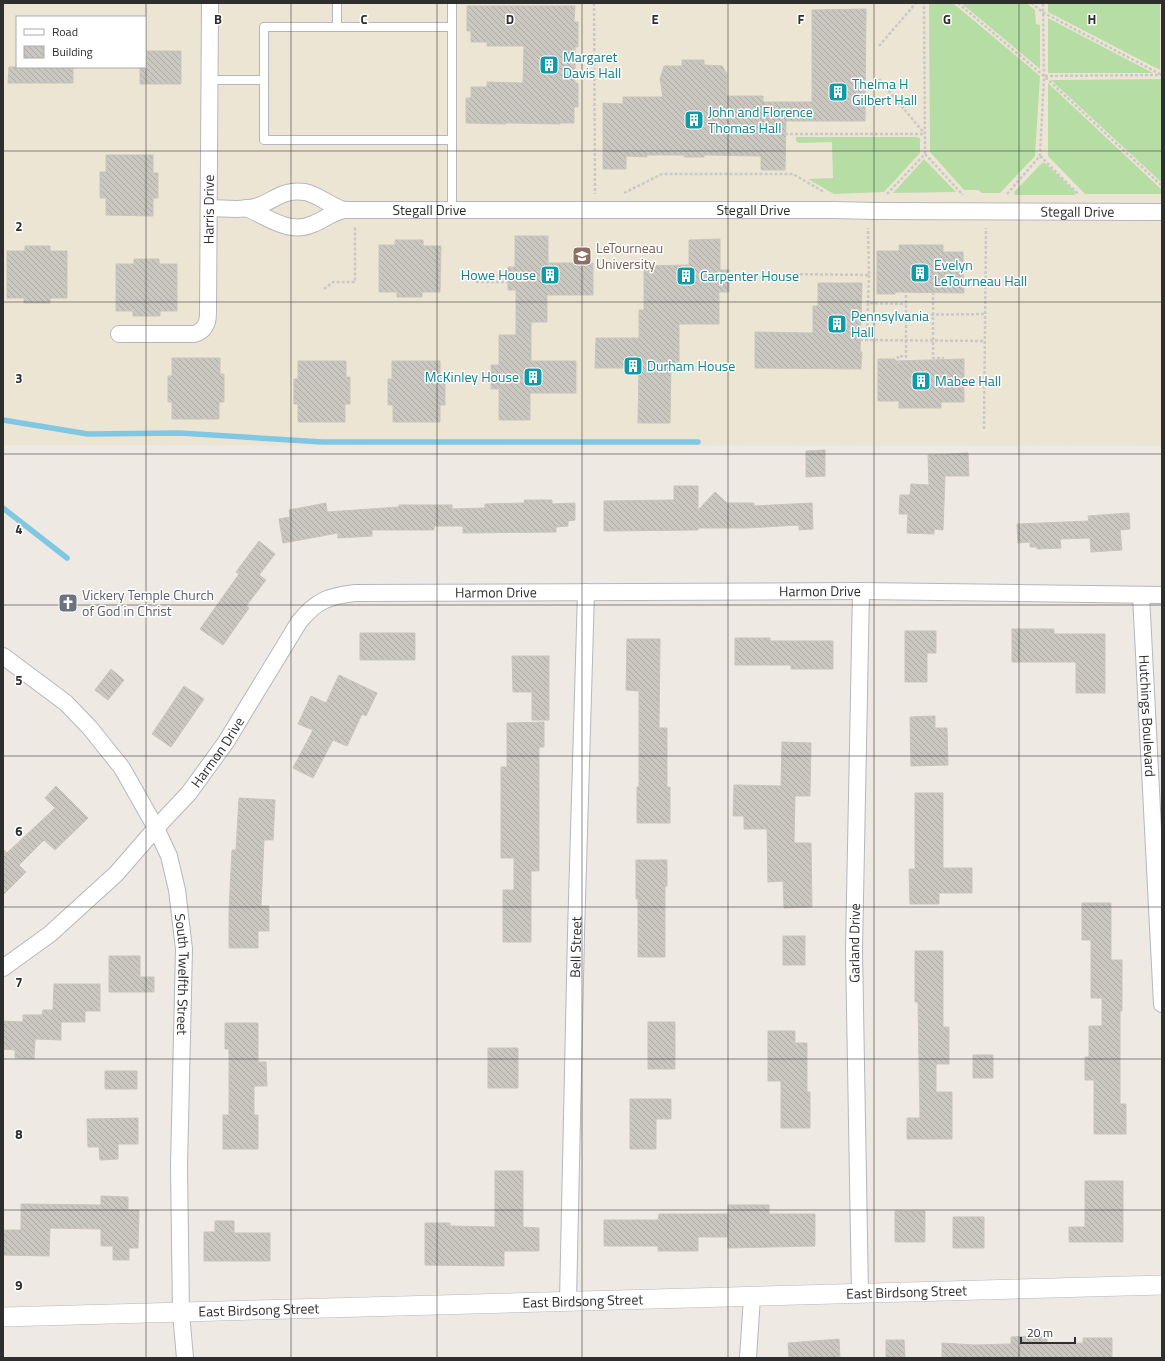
<svg xmlns="http://www.w3.org/2000/svg" width="1165" height="1361" font-family="'Titillium Web',sans-serif">
<defs>
<pattern id="building-back-hatch" width="6" height="6" patternUnits="userSpaceOnUse"><rect width="6" height="6" fill="#cac7c0"/><path d="M-1 5l2 2M0 0l6 6M5-1l2 2" fill="none" stroke="#aeaba5"/></pattern>
</defs>
<rect width="100%" height="100%" fill="#eee9e2"/>
<path fill="#ede5d4" fill-rule="evenodd" d="M3 3H1162V446L3 445ZM17 17H145V67H17Z"/>
<path fill="#b6dea4" d="M929 3H953L1040 76 1035 156 1000 193H982L978 190H964L930 152Z
M961 3H1027L1035 10 1036 24 1040 25V69Z
M1048 3H1160V70L1048 12Z
M1048 18 1153 73H1048Z
M1162 79V183L1051 80Z
M1048 83 1162 190V194H1085L1048 156Z
M796 137H916L920 138V153L884 192 834 194 808 179 833 178 832 142 799 143 796 141Z
M924 159 956 192 893 193Z
M1042 163H1045L1075 191V195H1015L1014 192Z"/>
<g fill="none" stroke-linecap="round" stroke-linejoin="round">
<path stroke="#80c7e4" stroke-width="5.5" d="M3 420 88 434 180 433 323 442H698
M3 508 67 558"/>
</g>
<path fill="url(#building-back-hatch)" stroke="#c9c5bb" d="M467 6H575L574 22H578V47H575V83H578V107H574V123H560V124L506 123V124L466 123V98H471V87H487V82L523 83 524 46H487V42H471V31H467Z
M866 9 865 121H786L785 170H761V156L704 155V157H684V155H647V157L626 156V169H603V103L623 104V97H663L660 79 664 66H682V60H704V65L722 66 727 74 726 96H763V102H812V10Z
M145 51H181V84H140V67H145Z
M9 67H73V83H8Z
M106 155H153V173H158V198H153V216L106 215V198H100V172H106Z
M515 236H548V263H593V295H547V322H531V361H576V393H530V420H499V389H491V365H499V335H516V290H508V267H515Z
M720 239V270H729V292H719V324H679V364H671L670 423H638L639 368H595L596 338H639V310H644V266L689 265V240Z
M395 240H423V246H441L440 292H422V297H397V292H379V245H395Z
M899 245H943V252H963L964 293 895 292V294H877V251H899Z
M25 246H50V251H67V298H50V303H24V298H7V251H25Z
M134 259H159V264H177V311H160V316H133V311H116V264H134Z
M818 283H862L860 352H862L861 369 755 368V332L813 333V306H818Z
M172 358H220V374H224V402H219V419H172V402H168V376H172Z
M878 359H895V361L964 359V402H941V408H899V401H878Z
M298 361H346V377H350V404H345V422H298V404H294V379H298Z
M392 361H440V377H445V405H440V422H393V405H388V379H392Z
M825 450V476L806 477V451Z
M968 453 969 476H945L943 530 934 529V534L907 533 908 514H899L900 495H910L911 484 929 485 928 455Z
M674 486H698V510L715 492 727 503H754V506L812 503 813 529 799 530V525L747 528H698V530L604 531V501L674 500Z
M524 500H552V504L575 503V520L568 521V526L556 527V532L463 533V526H434V530H372V536L338 538V533L283 543 279 519 290 517 289 510 326 503 327 512 399 507V505H452V509L485 508V504L525 503Z
M1129 513 1130 529 1120 530 1122 550 1091 552 1090 538 1060 539 1061 548 1037 549V547H1030V542L1018 543 1017 524 1089 521 1088 516Z
M259 541 275 554 259 575 266 580 246 606 249 608 223 645 200 629 239 574 236 572Z
M1012 629H1054V634H1105V693H1076V662H1012Z
M905 631H936V653H927V682H905Z
M360 633H415V660H360Z
M735 638H770V641H833V669H791V665H735Z
M627 639H660L659 728H667V787H670V823H637V787H639V691L626 690Z
M512 656H549V720H532V692H513Z
M111 669 124 680 108 700 95 690Z
M339 675 377 693 366 716 362 714 347 746 333 740 313 778 293 768 313 730 298 724 311 696 326 703Z
M184 686 204 699 171 747 152 734Z
M935 716V728H947L948 765 911 766 910 717Z
M544 722V747H539V871H531V942H503V890H514V858H501V767H507V723Z
M782 742 811 743 810 796H795L794 843H811L812 907 784 908 783 881 768 882 767 829H744V816H733L734 785 781 786Z
M56 786 88 818 55 850 44 840 19 865 26 872 3 895V849L7 853 55 808 45 798Z
M915 793H943V868H972V893H939V904H910L909 869H915Z
M239 798 275 800 273 840H264L261 906H269V931H258V948H229V910L232 850H236Z
M636 860H667V886H665V957H638V899H636Z
M1082 903H1111V960H1122V1011H1120V1104H1126V1134H1094V1080H1085V1057H1089V1026H1102V998H1091V940H1082Z
M783 936H805V965H783Z
M915 951H943V1027H949V1064H936V1092H952V1139H907V1118H920L918 1002H915Z
M109 956H140V977H154V992H109Z
M54 984H100V1011H85V1022H61V1040L35 1039 34 1059 15 1058V1050L3 1049V1021L23 1022V1015H42L43 1010H53Z
M648 1022H675V1069H648Z
M225 1023H258V1062H266L267 1086H254V1115H258V1149H223V1115H229V1049H225Z
M768 1031H795V1043H807V1092H810V1128H781V1081H768Z
M488 1048H518V1088H488Z
M973 1055H993V1078H973Z
M105 1071H137V1089H105Z
M630 1099H671V1119H656V1149H630Z
M138 1118V1144H118V1159L100 1160 99 1147H88L87 1119Z
M495 1171H523V1227L539 1228V1251H504V1266L425 1265V1223H450V1226L495 1227Z
M1085 1181H1123V1242H1069V1227H1085Z
M101 1196 128 1197V1210H139L138 1248H129V1260H113V1246H101V1229L50 1228 49 1256 3 1255V1230H21V1204L101 1205Z
M728 1205H769V1214H815V1246L728 1248V1237H698V1251H658V1246H604V1220H658L659 1214H728Z
M895 1211H925V1242H895Z
M953 1217H984V1248H953Z
M215 1221H234V1233H270V1261H204V1232H215Z
M1047 1336V1344L1083 1343V1338H1112V1358H942V1343L974 1345 1011 1344V1337Z
M839 1339 840 1358H789L788 1343Z
M886 1340H904L905 1358H886Z"/>
<g fill="none" stroke-linecap="round" stroke-linejoin="round">
<defs>
<path id="service" d="M337 3V27
M452 3V210
M452 27H264V140H452
M210 80H264"/>
<g id="minor">
<path d="M209 208C224 208 241 211 255 207 275 201 281 189 305 192 319 195 330 206 344 210"/>
<path id="s1" d="M246 208C268 217 289 235 313 224 324 220 332 212 344 210H833L876 211 1162 212"/>
<path id="s2" d="M119 334H194C205 331 208 323 208 313L210 3"/>
<path id="s3" d="M1141 595 1162 1004"/>
<path id="s4" d="M3 656 66 703 90 728 122 768 156 828 169 856 177 890 184 949 179 1166 181 1313 185 1358"/>
<path id="s5" d="M3 968 50 934 116 874 156 828 189 793 226 742 299 622C316 601 328 596 355 593L861 591 1162 595"/>
<path id="s6" d="M860 1294 854 950 861 591"/>
<path id="s7" d="M568 1301 576 934 586 592"/>
<path d="M748 1358 752 1297"/>
</g>
<g id="tertiary">
<path id="s8" d="M3 1317 1162 1285"/>
</g>
</defs>
<use href="#service" stroke="#b5b7c0" stroke-width="10"/>
<use href="#minor" stroke="#b5b7c0" stroke-width="18"/>
<use href="#tertiary" stroke="#b5b7c0" stroke-width="20"/>
<path stroke="#c9c9c9" stroke-width="2.5" stroke-dasharray="3 2" stroke-linecap="butt" d="M594 3 595 194
M958 3 1044 76 1162 186
M1031 3 1044 13 1162 75
M879 46 916 3
M1045 76 1162 75
M879 79 924 133
M785 134H925
M925 154 963 195
M1040 156 1079 195
M624 193 662 174H793L824 192
M887 194 925 154 924 3
M1007 194 1040 156 1044 76 1043 3
M790 274 869 275 868 228
M869 275 868 303 906 304
M476 282H508
M324 289 333 282H355V227
M933 292V358H943V365
M868 303 867 340 985 341
M906 315 986 314
M860 340H867
M898 364V356L906 357V292
M984 429 986 228"/>
<use href="#service" stroke="#fff" stroke-width="8"/>
<use href="#minor" stroke="#fff" stroke-width="16"/>
<use href="#tertiary" stroke="#fff" stroke-width="19"/>
</g>
<path fill="none" stroke="#2e2e2e" stroke-width="1" stroke-opacity="0.55" d="M146 3V1358M291 3V1358M437 3V1358M582 3V1358M728 3V1358M874 3V1358M1019 3V1358M3 151H1162M3 302H1162M3 454H1162M3 605H1162M3 756H1162M3 907H1162M3 1059H1162M3 1210H1162"/>
<defs>
<symbol id="building-square" viewBox="-11 -11 22 22"><rect x="-9" y="-9" width="18" height="18" rx="4" fill="#0f9aa8" stroke="#fff"/><path d="M-4-6H4V6H1V3H-1V6H-4ZM-2.5-4.3h1.7v1.8h-1.7ZM.8-4.3h1.7v1.8H.8ZM-2.5-1h1.7V.8h-1.7ZM.8-1h1.7V.8H.8Z" fill="#fff"/></symbol>
<symbol id="university-square" viewBox="-11 -11 22 22"><rect x="-9" y="-9" width="18" height="18" rx="4" fill="#8d6e63" stroke="#fff"/><path d="M0-5L7-2L0 1L-7-2ZM-4 1L0 2.5L4 1V4Q0 6-4 4Z" fill="#fff"/></symbol>
<symbol id="church-square" viewBox="-11 -11 22 22"><rect x="-9" y="-9" width="18" height="18" rx="4" fill="#6b7280" stroke="#fff"/><path d="M-1.2-6h2.4v3.5h3.3v2.4h-3.3V6h-2.4V-.1h-3.3v-2.4h3.3Z" fill="#fff"/></symbol>
</defs>
<g fill-rule="evenodd">
<use href="#building-square" x="538" y="54" width="22" height="22"/>
<use href="#building-square" x="827" y="81" width="22" height="22"/>
<use href="#building-square" x="683" y="109" width="22" height="22"/>
<use href="#university-square" x="571" y="245" width="22" height="22"/>
<use href="#building-square" x="909" y="262" width="22" height="22"/>
<use href="#building-square" x="539" y="264" width="22" height="22"/>
<use href="#building-square" x="675" y="265" width="22" height="22"/>
<use href="#building-square" x="826" y="313" width="22" height="22"/>
<use href="#building-square" x="622" y="355" width="22" height="22"/>
<use href="#building-square" x="522" y="366" width="22" height="22"/>
<use href="#building-square" x="910" y="370" width="22" height="22"/>
<use href="#church-square" x="57" y="592" width="22" height="22"/>
</g>
<g text-anchor="middle" stroke-width="3" stroke-linejoin="round" paint-order="stroke">
<g font-size="14" fill="#0d838f" stroke="#fff" text-anchor="start">
<text x="563" y="62">Margaret<tspan x="563" dy="16">Davis Hall</tspan></text>
<text x="852" y="89">Thelma H<tspan x="852" dy="16">Gilbert Hall</tspan></text>
<text x="708" y="117">John and Florence<tspan x="708" dy="16">Thomas Hall</tspan></text>
<text x="934" y="270">Evelyn<tspan x="934" dy="16">LeTourneau Hall</tspan></text>
<text x="536" y="280" text-anchor="end">Howe House</text>
<text x="700" y="281">Carpenter House</text>
<text x="851" y="321">Pennsylvania<tspan x="851" dy="16">Hall</tspan></text>
<text x="647" y="371">Durham House</text>
<text x="519" y="382" text-anchor="end">McKinley House</text>
<text x="935" y="386">Mabee Hall</text>
</g>
<g font-size="14" fill="#2e2e2e" stroke="#fff">
<text dy="5" stroke="none"><textPath href="#s2" startOffset="206">Harris Drive</textPath></text>
<text dy="5" stroke="none"><textPath href="#s1" startOffset="191">Stegall Drive</textPath></text>
<text dy="5" stroke="none"><textPath href="#s1" startOffset="515">Stegall Drive</textPath></text>
<text dy="5" stroke="none"><textPath href="#s1" startOffset="839">Stegall Drive</textPath></text>
<text dy="5" stroke="none"><textPath href="#s5" startOffset="990">Harmon Drive</textPath></text>
<text dy="5" stroke="none"><textPath href="#s5" startOffset="666">Harmon Drive</textPath></text>
<text dy="5" stroke="none"><textPath href="#s3" startOffset="121">Hutchings Boulevard</textPath></text>
<text dy="5" stroke="none"><textPath href="#s5" startOffset="306">Harmon Drive</textPath></text>
<text dy="5" stroke="none"><textPath href="#s6" startOffset="351">Garland Drive</textPath></text>
<text dy="5" stroke="none"><textPath href="#s7" startOffset="354">Bell Street</textPath></text>
<text dy="5" stroke="none"><textPath href="#s4" startOffset="384">South Twelfth Street</textPath></text>
<text dy="5" stroke="none"><textPath href="#s8" startOffset="904">East Birdsong Street</textPath></text>
<text dy="5" stroke="none"><textPath href="#s8" startOffset="580">East Birdsong Street</textPath></text>
<text dy="5" stroke="none"><textPath href="#s8" startOffset="256">East Birdsong Street</textPath></text>
</g>
<g font-size="14" fill="#785e54" stroke="#fff" text-anchor="start">
<text x="596" y="253">LeTourneau<tspan x="596" dy="16">University</tspan></text>
</g>
<g font-size="14" fill="#5b616d" stroke="#fff" text-anchor="start">
<text x="82" y="600">Vickery Temple Church<tspan x="82" dy="16">of God in Christ</tspan></text>
</g>
</g>
<g font-size="13" text-anchor="middle" font-weight="bold" fill="#2e2e2e" stroke="#fff" stroke-width="3" stroke-linejoin="round" paint-order="stroke">
<text x="218" y="24">B</text>
<text x="364" y="24">C</text>
<text x="510" y="24">D</text>
<text x="655" y="24">E</text>
<text x="801" y="24">F</text>
<text x="947" y="24">G</text>
<text x="1092" y="24">H</text>
<text x="19" y="231">2</text>
<text x="19" y="383">3</text>
<text x="19" y="534">4</text>
<text x="19" y="685">5</text>
<text x="19" y="836">6</text>
<text x="19" y="987">7</text>
<text x="19" y="1139">8</text>
<text x="19" y="1290">9</text>
</g>
<rect width="1165" height="1361" fill="none" stroke="#2e2e2e" stroke-width="8"/>
<rect x="16" y="16" width="130" height="52" fill="#ffffff" stroke="#ababab"/>
<rect x="24" y="29" width="20" height="6" fill="#ffffff" stroke="#ababab"/>
<text x="52" y="36" font-size="12" fill="#2e2e2e">Road</text>
<rect x="24" y="46" width="20" height="12" fill="url(#building-back-hatch)" stroke="#ababab"/>
<text x="52" y="56" font-size="12" fill="#2e2e2e">Building</text>
<path d="M1021 1337v6h54v-6" fill="none" stroke="#2e2e2e" stroke-width="2"/>
<text x="1027" y="1337" font-size="12" fill="#2e2e2e" stroke="#ffffff" stroke-width="3" paint-order="stroke">20 m</text>
</svg>
